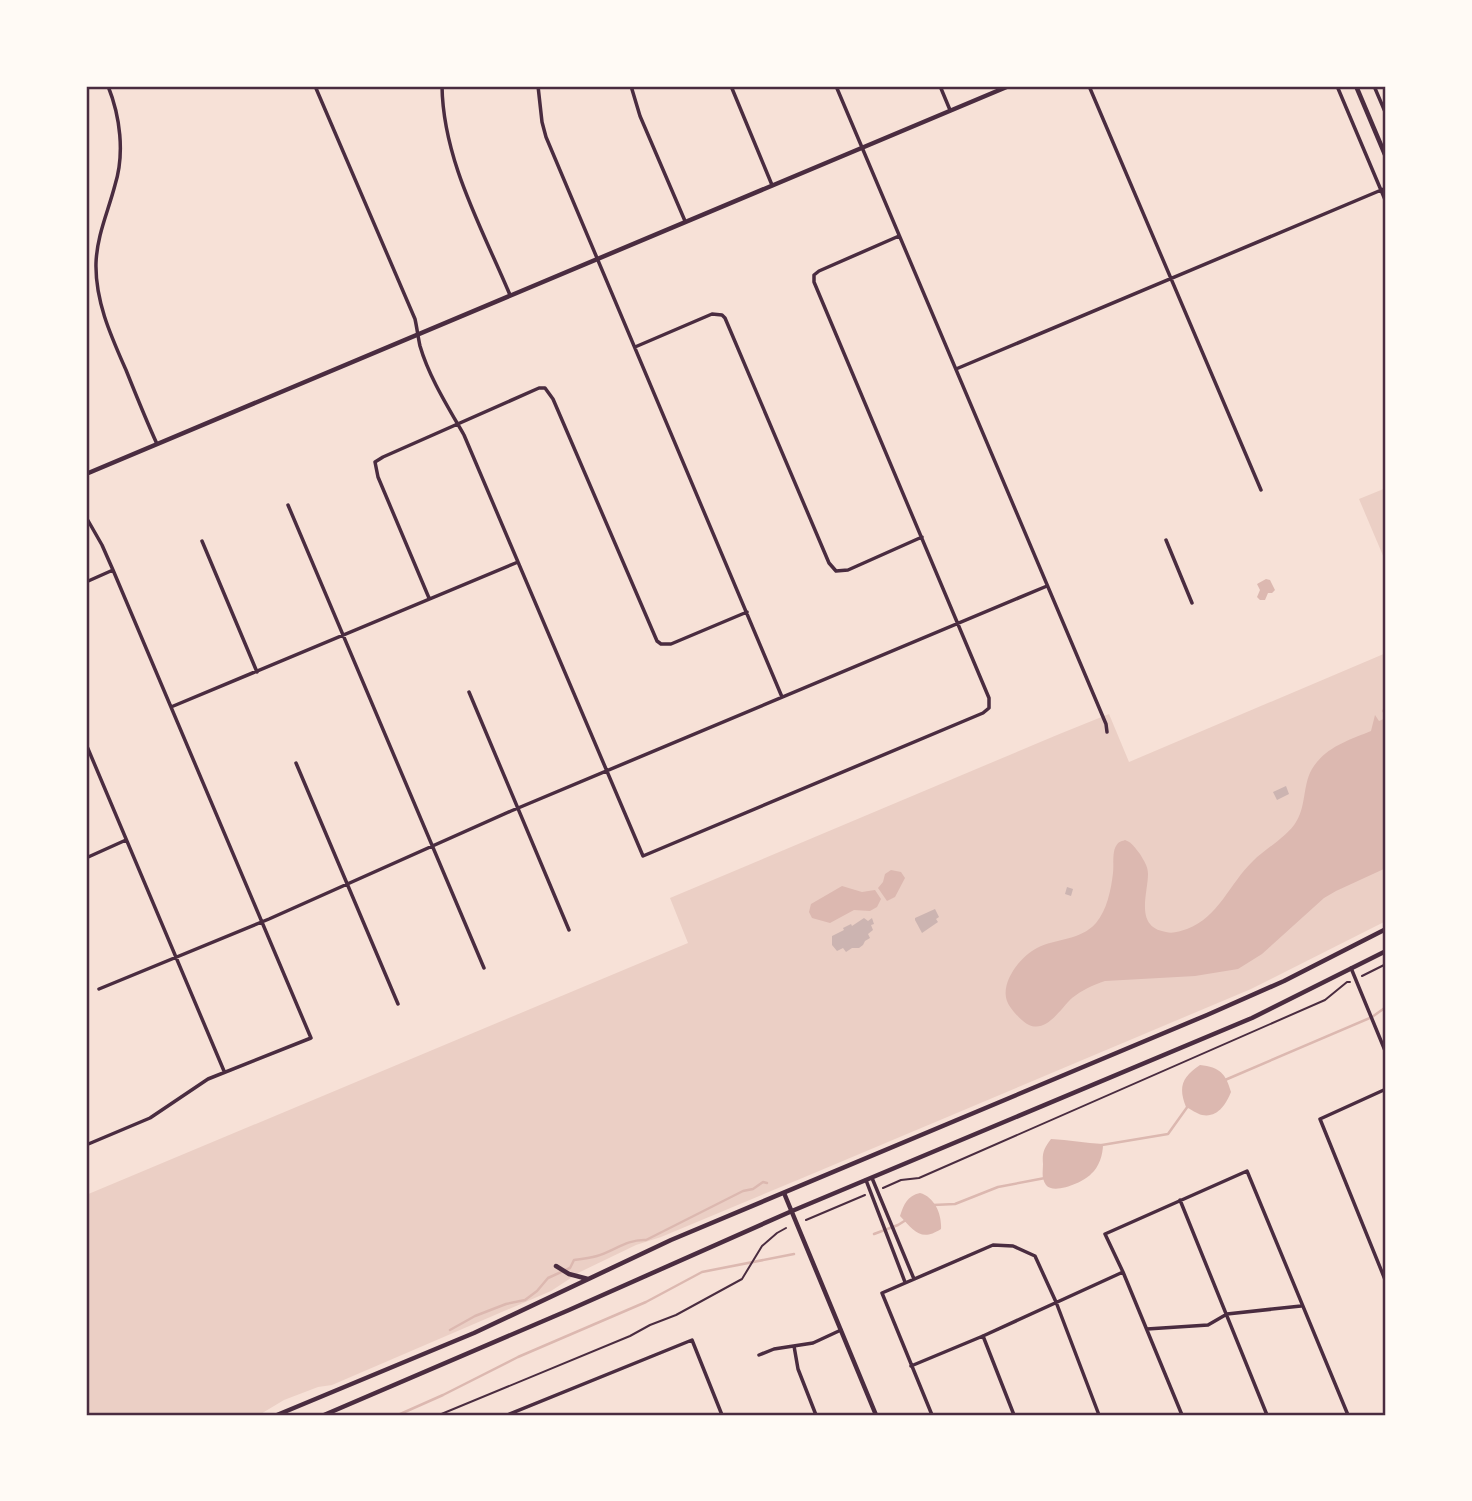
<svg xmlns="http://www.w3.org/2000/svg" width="1472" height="1501" font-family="'Public Sans',sans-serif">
<rect width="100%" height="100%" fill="#f7e1d7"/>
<path fill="#ebcfc5" d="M1386 488V554L1384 558 1359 499Z
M1386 653V921L1251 989 800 1179 661 1237 636 1245 580 1272 551 1291 332 1385 318 1387 284 1400 259 1415H86V1195L688 943 670 898 1057 735 1109 714 1129 762Z"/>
<path fill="#dcb8b0" d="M1266 579 1270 580 1275 590 1272 593H1268L1265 600H1260L1257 597 1260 590 1257 584Z
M1386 703V868L1336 891 1324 898 1262 954 1238 969 1195 976 1105 981C1093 985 1082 990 1072 998 1061 1008 1047 1033 1029 1025 1021 1021 1010 1009 1007 1001 1000 982 1021 956 1037 948 1056 938 1080 941 1096 923 1107 910 1111 890 1113 873 1114 865 1112 853 1116 846 1119 841 1120 842 1125 840 1133 843 1135 848 1140 854 1144 861 1148 866 1148 874 1148 894 1134 927 1166 932 1173 934 1180 931 1187 929 1219 917 1229 884 1253 861 1265 849 1288 836 1296 822 1308 803 1301 780 1317 762 1331 745 1352 739 1371 731L1375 715 1379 721 1386 718 1382 711Z
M891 870 901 872 905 878 895 897 887 901 878 888 883 882 885 874Z
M842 886 862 892 875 890 881 899 877 907 870 911 854 910 830 923 812 918 809 912 811 904Z
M1200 1065C1220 1067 1226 1074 1231 1092 1226 1104 1218 1118 1202 1115 1197 1114 1191 1109 1186 1107 1178 1087 1182 1077 1200 1065Z
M1051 1139C1069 1140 1085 1143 1103 1144 1103 1155 1099 1167 1091 1174 1084 1182 1054 1195 1046 1185 1041 1178 1043 1171 1043 1164 1042 1153 1044 1148 1051 1139Z
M920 1193C935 1197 942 1215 941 1229 921 1242 914 1231 900 1216 904 1204 907 1196 920 1193Z"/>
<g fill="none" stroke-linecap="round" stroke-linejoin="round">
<path stroke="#dcb8b0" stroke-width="2.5" d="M1225 1080 1372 1017 1386 1007
M1102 1145 1168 1134 1188 1106
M933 1205 955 1204 998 1187 1045 1178
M874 1234 898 1225 906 1220
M450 1330 475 1316 506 1304 525 1300 537 1291 548 1278 570 1268 574 1260C582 1259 590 1258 597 1256 614 1251 627 1239 646 1240L743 1191 753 1189 763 1182 767 1183
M398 1415 443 1395 518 1357 646 1302 702 1272 794 1254"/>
</g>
<path fill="#ccb4b1" d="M1286 786 1289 794 1277 800 1273 792Z
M1067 887 1073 889 1071 896 1065 894Z
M935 909 939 917 936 919 938 922 922 933 915 920V918Z
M864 918 868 921 872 918 874 924 871 925 873 930 868 934 870 938 865 941 863 945 859 948H852L846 952 843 948 837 951 832 945V936L844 930 843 928 851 924 852 926Z"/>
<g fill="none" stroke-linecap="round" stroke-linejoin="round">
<path stroke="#4a2c40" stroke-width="2" d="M1362 976 1386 964
M883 1188 901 1180 919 1178 1325 1000 1347 982H1350
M806 1220 865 1195
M439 1415 630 1336 650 1325 676 1315 742 1279 762 1246 777 1233 786 1228"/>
<path stroke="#4a2c40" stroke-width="3.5" d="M108 86C120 116 125 153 115 185 108 212 97 235 96 263 95 301 111 336 126 370 136 395 146 420 157 444
M315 86 415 319C417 328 418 337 420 346 429 377 448 407 464 435L643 856 983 713 989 708V698L814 282V275L819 271 899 236
M442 86C443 160 482 228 510 295
M538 86 542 122 546 137 782 697
M631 86 640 116 685 221
M731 86 772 185
M836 86 1106 724 1107 732
M940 86 950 110
M1089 86 1261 490
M1337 86 1386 202
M1374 86 1386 114
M635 347 712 314 722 315 725 318 829 563 836 571 848 570 922 537
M956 369 1386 188
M288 505 484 968
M86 517 102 545 113 570 311 1038 208 1079 150 1118 86 1145
M1166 540 1192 603
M202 541 257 672
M86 582 113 570
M429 598 378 477 375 462 383 457 539 388H545L553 399 657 641 661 644H671L747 612
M469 692 569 930
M171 707 518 562
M86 744 224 1071
M296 763 398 1004
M86 858 126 840
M1351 968 1386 1053
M99 989 269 919 511 811 1047 586
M1386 1089 1320 1119 1386 1282
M872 1178 914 1279
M866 1180 905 1282
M1180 1200 1267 1415
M1147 1329 1208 1325 1227 1314 1301 1306
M983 1336 1014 1415
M794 1346 798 1369 816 1415
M759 1355 774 1349 813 1343 841 1330
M911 1366 983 1336 1123 1272
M507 1415 692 1340 722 1415
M932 1415 882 1293 993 1245 1013 1246 1035 1256 1056 1302 1099 1415
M1182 1415 1123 1272 1105 1234 1247 1171 1348 1415"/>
<path stroke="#4a2c40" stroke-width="4.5" d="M86 474 1009 86
M784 1193 876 1415"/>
<path stroke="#4a2c40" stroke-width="4.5" d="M1356 86 1386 157
M556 1266 569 1274 588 1279
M277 1415 474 1333 671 1240 1207 1015 1284 981 1386 929
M324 1415 569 1310 792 1211 1252 1018 1386 951"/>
</g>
<rect width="1472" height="1501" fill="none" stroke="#fffaf5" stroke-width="175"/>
<rect x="88" y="88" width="1296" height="1326" fill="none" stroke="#4a2c40" stroke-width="2.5"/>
</svg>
